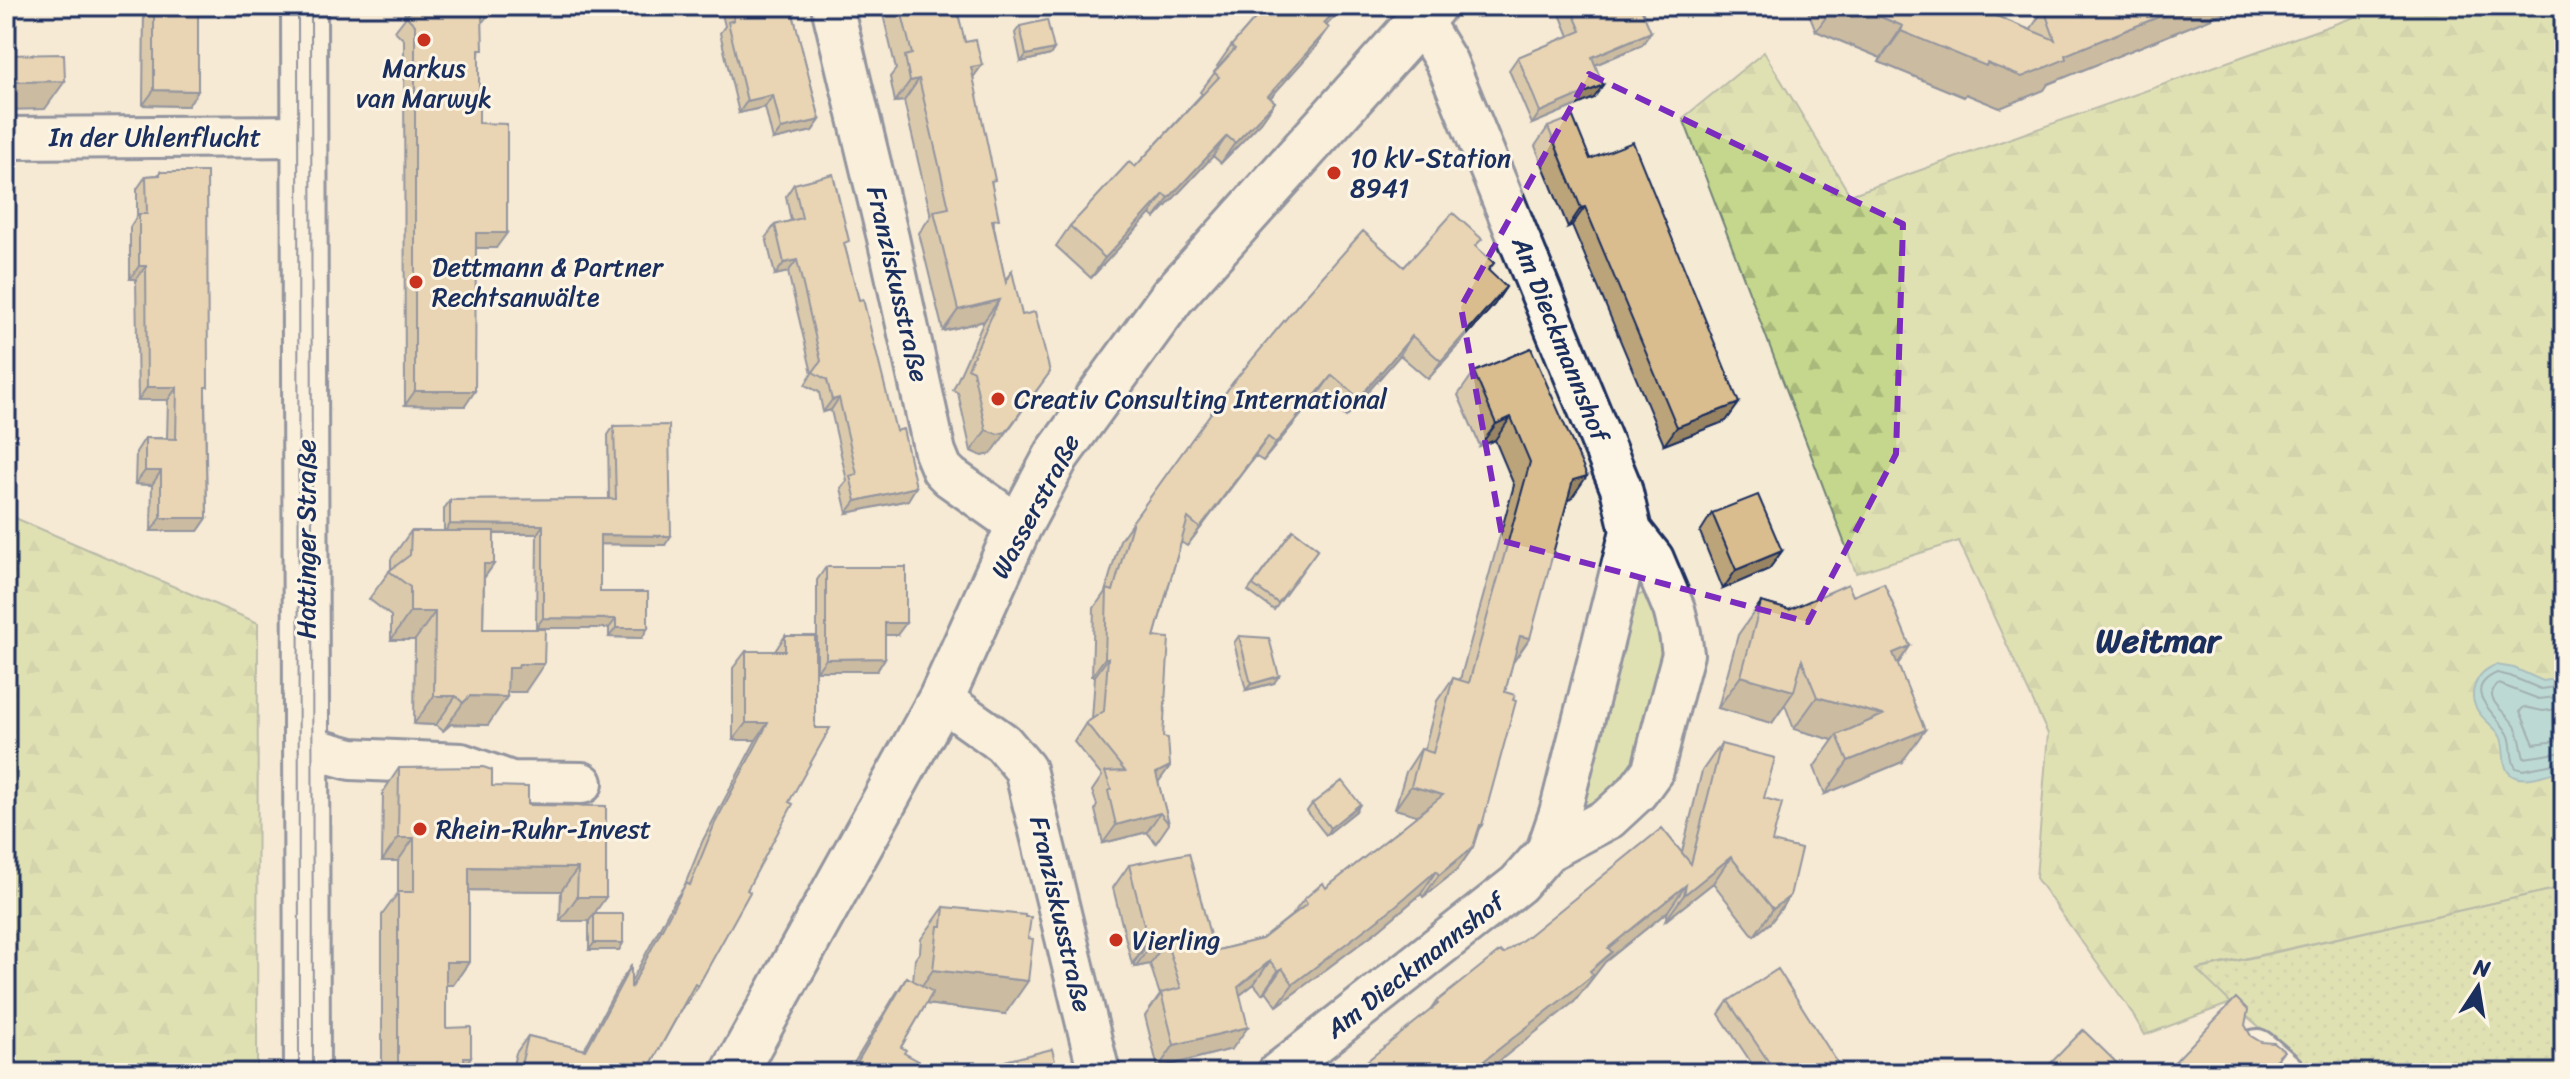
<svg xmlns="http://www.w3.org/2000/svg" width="2570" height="1079" font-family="Sriracha,sans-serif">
<defs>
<pattern id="forest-firs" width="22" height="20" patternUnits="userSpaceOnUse" patternTransform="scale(2)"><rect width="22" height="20" fill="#c5d78c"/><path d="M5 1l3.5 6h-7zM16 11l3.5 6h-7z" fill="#a9b97b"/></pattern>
<pattern id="park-dots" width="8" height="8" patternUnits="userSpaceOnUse" patternTransform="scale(2)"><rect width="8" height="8" fill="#c5d78c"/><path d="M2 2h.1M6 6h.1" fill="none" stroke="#a9b97b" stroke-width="1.8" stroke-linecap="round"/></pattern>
</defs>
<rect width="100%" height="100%" fill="#f5ead4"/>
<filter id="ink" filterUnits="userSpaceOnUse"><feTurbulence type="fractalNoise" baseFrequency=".0125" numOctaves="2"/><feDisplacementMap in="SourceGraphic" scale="16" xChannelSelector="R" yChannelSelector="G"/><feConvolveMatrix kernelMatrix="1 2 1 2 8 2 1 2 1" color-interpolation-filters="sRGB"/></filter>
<g filter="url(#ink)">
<path fill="#c5d78c" stroke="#708375" stroke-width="2" d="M1647 592 1671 645 1646 759 1594 810 1586 806 1581 798 1632 598Z"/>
<path fill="url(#forest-firs)" stroke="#708375" stroke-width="2" d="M2362 6H2564V887L2198 969 2231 1003 2145 1035 2127 1005 2036 878 2048 734 1959 541 1856 573 1683 118 1764 52 1850 195 2366 13Z
M6 514 258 623 257 1073H6Z"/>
<path fill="url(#park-dots)" stroke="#708375" stroke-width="2" d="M2564 887V1073H2314L2231 1003 2197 970Z"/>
<path fill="#77c7d3" stroke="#528aa4" stroke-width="2" d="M2496 665 2514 668 2543 681 2564 678V769C2551 773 2528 782 2515 777 2500 771 2506 751 2501 738 2497 728 2487 723 2481 715 2465 697 2475 672 2496 665Z"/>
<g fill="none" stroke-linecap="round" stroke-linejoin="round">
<path stroke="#406c8d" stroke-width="2" d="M2564 686 2541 689 2510 676 2497 673C2456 691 2502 717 2509 736 2513 747 2510 759 2516 768L2523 770 2564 762
M2564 696 2539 699 2499 684C2479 698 2507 712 2515 726 2521 736 2521 748 2524 758L2564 752
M2564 708 2543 711 2524 707 2520 711 2534 744 2564 740"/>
<defs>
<path id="minor" d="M832 6 888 238 935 452 942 469 950 477 1019 526
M6 138 305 136
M941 699 1003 743 1025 769 1099 1073
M307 747 351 759 461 764 511 782 582 783
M1547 851 1609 818 1637 792 1653 770 1663 729 1683 654 1680 633 1674 609 1653 559 1631 531
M2245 1053 2257 1050 2284 1073
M1278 1073 1518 884 1547 851 1560 813 1631 531 1621 488 1447 63 1421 20"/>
<path id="major" d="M304 6 307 1073
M734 1073 941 699 1019 526 1057 455 1172 297 1433 6"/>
</defs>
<use href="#minor" stroke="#1b2f5e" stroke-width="46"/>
<use href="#major" stroke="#1b2f5e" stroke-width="50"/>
<use href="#minor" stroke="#fcf5e5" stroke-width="40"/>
<use href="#major" stroke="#fcf5e5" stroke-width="44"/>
<path stroke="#1b2f5e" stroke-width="2" d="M298 6 299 1073
M311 6 313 1073"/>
</g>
<path fill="#bba37a" stroke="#1b2f5e" stroke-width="2" d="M144 6H198L188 106 143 105Z
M404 6H488V15L482 23 479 56V123L496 248H476L465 406 405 405 404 40 395 31 405 18Z
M720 6H791L820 120 812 131 773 140 765 107 739 113 720 33 725 26Z
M881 6H956L965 42 982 65 973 77 992 185 994 227 1005 280 1012 271 991 454 982 456 971 451 958 393 953 390 984 321 943 331 919 233 931 216 904 101 895 102 890 77 896 69Z
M1266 6H1351L1341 16H1335L1326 25 1315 48 1270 98 1275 102 1261 122 1221 163 1213 156 1155 218 1150 214 1091 278 1056 246 1070 226 1135 167 1202 94 1200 92 1219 67 1217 66 1231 46Z
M1565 6H1640L1642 45 1595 65 1594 98 1532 124 1509 70 1518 57 1569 36 1560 14Z
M1806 6H1972L2030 30 2044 9 2241 6 2048 84 2044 90 2000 108 1966 94 1964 97 1879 62 1881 58 1816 31Z
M1020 26 1054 49 1050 55 1021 62 1015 33Z
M1548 127 1739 403 1726 421 1664 445 1572 225 1568 227 1535 146Z
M160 172 205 391 207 518 198 531H151L152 485 135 484 136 452 145 438H167L168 400H138L136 279H130V227L137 216V189L146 176 158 175Z
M794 184 845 247 908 500 847 513 841 488 847 481 831 410 823 412 819 392 805 385 812 373 788 272 775 275 766 237 775 225 791 221 786 196Z
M1476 247 1494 263 1488 271 1506 287 1494 305 1428 379 1400 355 1346 417 1319 393 1263 461 1255 456 1187 546 1181 542 1154 637 1163 737 1170 766 1158 782 1169 824 1156 843 1147 832 1103 843 1095 810 1097 805 1092 791 1102 776 1074 742 1086 723 1092 719 1095 676H1092L1094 608 1105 592 1120 540 1234 381 1404 267Z
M1531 348 1571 499 1568 500 1514 661H1513L1505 692 1482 825 1478 830 1473 847 1457 870 1423 897 1421 894 1377 931 1277 1006 1266 991 1262 994 1254 984 1240 995 1232 1049 1158 1068 1145 1016 1160 995 1150 964 1135 967 1134 963 1132 964 1113 888 1129 865 1214 951 1262 939 1292 915 1304 899 1326 888 1418 815 1395 809 1406 772 1421 749 1424 750 1437 701 1453 678 1460 680 1514 485 1495 440 1480 446 1458 395 1474 372Z
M614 426 665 545 600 544V592L642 638 609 637V628H536L537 534H494V564L484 578 483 629 525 692H507L488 725 451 724 443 731 436 725 414 724 415 640H391V616L369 599 391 569V559L411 531H444V509L450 500 609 499 608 435Z
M1712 513 1782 551 1769 569 1723 589 1700 532Z
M1293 530 1318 549 1274 610 1248 591Z
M826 567 897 635H885V658L877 671H817V580Z
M1853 596 1910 646 1898 664 1902 762 1825 794 1814 767 1833 740 1794 729 1785 705 1772 723 1718 708 1738 635 1761 602 1789 610Z
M785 636 789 802 747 890 698 986 686 1004 685 1003 646 1073H511L516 1053 528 1036 584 1050 619 984 631 966V982L674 901 684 887 703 840 756 740H733V668L746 651H775Z
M1239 636 1274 683 1246 690 1234 643Z
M1721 744 1764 798 1772 842 1790 896 1771 922 1754 936 1713 883 1665 921 1668 911 1605 962 1574 1002 1430 1011 1436 1002 1503 954 1682 852 1702 771Z
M399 768 492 786 528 805 606 806 594 914 623 943 619 950H589V921H560L561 891 469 890V962L453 985H446V1028L464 1066 465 1073H382V915L398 893V861H382L383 792Z
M1312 804H1360L1356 811 1326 835 1307 811Z
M944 907 1005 1014 926 1004 901 1047 914 1073H848L895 995 907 977 913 981 915 959 920 952 921 939Z
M1728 1001 1844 1073H1758L1719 1014Z
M1005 1061 1058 1073H996Z"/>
<path fill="#988463" stroke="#1b2f5e" stroke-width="2" d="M1340 6H1351L1341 16H1335L1310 43 1324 23Z
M1834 6H1854L1903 26 1881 58 1816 31Z
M2185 6H2241L2048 84 2044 90 2000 108 1966 94 1964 97 1879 62 1901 31 1987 63 2065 55Z
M1329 28 1315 48 1254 116 1268 96Z
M1651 32 1642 45 1583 70 1592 57Z
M1054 49 1050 55 1021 62 1026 55Z
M982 65 967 86 971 67Z
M919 79 904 101 895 102 910 81Z
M65 81 45 109 6 110V82Z
M1603 85 1594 98 1532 124 1540 112Z
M154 90 198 91 188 106 143 105Z
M773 95 765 107 739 113 747 101Z
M1275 102 1261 122 1221 163 1235 143Z
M820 120 812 131 773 140 781 129Z
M1227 136 1213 156 1155 218 1169 198Z
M1164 194 1150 214 1091 278 1105 258Z
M1585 207 1572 225 1568 227 1581 208Z
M476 233H507L496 248H465Z
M797 260 788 272 775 275 784 263Z
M139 266H146L136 279H130Z
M1506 287 1494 305 1428 379 1441 361Z
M999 300 984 321 943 331 958 310Z
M1412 336 1400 355 1346 417 1359 398Z
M1050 372 991 454 982 456 971 451 986 430Z
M1332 375 1319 393 1263 461 1276 443Z
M147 387H177L168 400H138Z
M415 391H475L465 406 405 405Z
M839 398 831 410 823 412 832 400Z
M1739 403 1726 421 1664 445 1677 427Z
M1511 417 1495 440 1480 446 1496 424Z
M1268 437 1255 456 1187 546 1200 528Z
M145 471H161L152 485 135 484Z
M1587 476 1571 499 1557 503 1573 480Z
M916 487 908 500 847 513 856 501Z
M161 518H207L198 531H151Z
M450 524 543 525 537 534 444 533Z
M600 535 671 536 665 545 593 544Z
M1782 551 1769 569 1723 589 1736 570Z
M484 564H494L474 592Z
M410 612H435L415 640H391Z
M543 618 616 619 609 628H536Z
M885 623H906L897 635H877Z
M616 628H648L642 638 609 637Z
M1520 636 1530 638 1514 661 1504 658Z
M1910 646 1887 679 1893 653Z
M885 658 877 671H817L826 659Z
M1105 658H1108L1095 676H1092Z
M519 664H544L525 692H502L508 668Z
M1279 676 1274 683 1246 690 1251 684Z
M1741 676 1794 691 1772 723 1718 708Z
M434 696H456L436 725 414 724Z
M470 696 507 697 488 725 451 724 443 731 463 703Z
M1817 697 1883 715 1837 735 1833 740 1794 729Z
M746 723H768L756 740H733Z
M1925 730 1902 762 1825 794 1848 761Z
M1170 766 1157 784 1156 773Z
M1411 786 1443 795 1427 818 1395 809Z
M1360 804 1356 811 1326 835 1330 828Z
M1160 813 1147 832 1103 843 1116 825Z
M398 838H414L398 861H382Z
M1473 847 1457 870 1423 897 1439 875Z
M1731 857 1713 883 1665 921 1684 895Z
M469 867 578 868 561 891 453 890Z
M1436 871 1421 894 1377 931 1277 1006 1293 984Z
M1686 885 1668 911 1605 962 1574 1002 1484 1073H1472L1475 1068 1590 971 1608 948Z
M1790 896 1771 922 1754 936 1773 909Z
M577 897H606L589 921H560Z
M1148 941H1150L1134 963 1132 964Z
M1166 941 1150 964 1135 967 1151 945Z
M594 943H623L619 950H589Z
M1270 961 1254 984 1222 1009 1238 987Z
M446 962H469L453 985H430Z
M1282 968 1266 991 1262 994 1278 971Z
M933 970 1028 981 1005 1014 910 1002Z
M1248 1027 1232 1049 1158 1068 1174 1045Z
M2284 1051 2268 1073H2263Z
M464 1057H471L460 1073Z"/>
<path fill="#d9bd8e" stroke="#1b2f5e" stroke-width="2" d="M154 6H198V91L154 90Z
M415 6H488V15H482L483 50H479V123L507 124V233H476L475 391H415V25L406 16Z
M731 6H791L820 120 781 129 773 95 747 101 728 22 734 20Z
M900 6H956L965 42 976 40 982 65 971 67 995 180 991 181 999 219 992 220 1006 283 1012 271 1022 315 1035 312 1050 372 1006 432 997 434 986 430 973 371 968 368 999 300 958 310 934 211 949 208 919 79 910 81 905 56 912 54Z
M1266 6H1340L1324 23 1329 28 1268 96 1275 102 1235 143 1227 136 1169 198 1164 194 1105 258 1070 226 1129 162 1135 167 1219 77 1214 72 1235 49 1231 46Z
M1570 6H1640L1651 32 1592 57 1603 85 1540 112 1518 57 1581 31Z
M1854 6H1972L2055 40 2044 9 2052 6H2185L2065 55 2066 59 2022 77 1987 63 1986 66 1901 31 1903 26Z
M1047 20 1054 49 1026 55 1020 26Z
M64 54 65 81 6 82V55Z
M1573 117 1590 159 1633 142 1739 403 1677 427 1585 207 1581 208 1548 127Z
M160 172H207L208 387H205V411L207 518H161V471H145V438L176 439 177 387H147L146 266H139V214H147L146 176 160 175Z
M833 174 849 241 844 243 859 300 863 299 896 431 903 429 916 487 856 501 850 476 857 474 839 398 832 400 827 380 813 372 821 361 797 260 784 263 775 225 802 218 794 184Z
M1453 213 1482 239 1475 246 1494 263 1488 270 1506 287 1441 361 1412 336 1359 398 1332 375 1276 443 1268 437 1200 528 1188 518 1154 637 1169 638 1163 737 1168 738 1170 766 1156 773 1169 824 1160 813 1116 825 1108 791 1111 789 1105 772 1125 771 1086 723 1104 711 1108 658H1105L1107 589 1113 591 1133 521 1234 381 1299 303 1363 231 1404 267Z
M1531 348 1587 476 1573 480 1530 638 1520 636 1505 692 1515 695 1513 700 1516 701 1482 825H1480L1473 847 1439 875 1436 871 1393 908 1293 984 1282 968 1278 971 1270 961 1238 987 1248 1027 1174 1045 1161 993 1181 988 1166 941 1151 945 1150 941H1148L1129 865 1189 853 1214 951 1262 939 1307 904 1304 899 1323 883 1326 888 1443 795 1411 786 1421 749 1433 753 1453 678 1469 683 1530 462 1511 417 1496 424 1474 372Z
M669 425 671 536 600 535V592H648V628H616V619L543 618V525L450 524V500L616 499 614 426Z
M1758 495 1782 551 1736 570 1712 513Z
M1293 530 1318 549 1278 603 1253 585Z
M411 531H494V564H484L483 629H545L544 664H519L518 668H508L507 697 470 696 463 703 456 696H434L435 612H410V587L389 571 410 555Z
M826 567H906V623H885V658L826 659Z
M1884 583 1910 646 1893 653 1925 730 1848 761 1837 735 1883 715 1817 697 1802 660 1794 691 1741 676 1761 602 1789 610 1848 584 1853 596Z
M785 636H815V728H830L789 802 793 804 747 890 750 892 698 986 695 984 646 1073H519L528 1036 586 1050 631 966V988L686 883 690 885 715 823 768 723H746V651H785Z
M1239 636 1269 638 1279 676 1251 684Z
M1721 744 1775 758 1764 798 1782 803 1772 842 1801 849 1790 896 1773 909 1731 857 1684 895 1686 885 1608 948 1612 952 1590 971 1593 975 1475 1068 1479 1073H1352L1438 1004 1436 1002 1500 951 1503 954 1528 936 1662 828 1691 864Z
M483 767 492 770V786L528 787V805L606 806V897H577L578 868 469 867V962H446V1028L471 1027V1057H464L465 1073H398V892H414V838H398L399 768Z
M1342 781 1360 804 1330 828 1312 804Z
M944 907 1025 915V917H1031L1028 938 1033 939 1028 981 933 970 938 926H942Z
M594 914H623V943H594Z
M1778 969 1844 1073H1776L1728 1001Z
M907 977 933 992 901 1047 906 1050 904 1053 920 1062 914 1073H851Z
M2236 998 2248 1010 2245 1025 2251 1036 2261 1042 2274 1043 2284 1051 2263 1073H2164Z
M2083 1030 2127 1073H2041Z
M1052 1049 1058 1073H1007L1005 1061Z"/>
</g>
<path d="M0 0H2570V1079H0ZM1589 74 1903 224 1896 454 1808 622 1503 541 1461 307Z" fill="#f5ead4" fill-opacity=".55" fill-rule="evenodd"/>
<path fill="none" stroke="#7b2cbf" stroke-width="6" stroke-dasharray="16 10" stroke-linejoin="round" d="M1589 74 1903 224 1896 454 1808 622 1503 541 1461 307Z"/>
<g fill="#c8321e" stroke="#fcf5e5" stroke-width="3">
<circle cx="424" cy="40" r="8"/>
<circle cx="1334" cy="173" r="8"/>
<circle cx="416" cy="282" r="8"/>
<circle cx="998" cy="399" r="8"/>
<circle cx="420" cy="829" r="8"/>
<circle cx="1116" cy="940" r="8"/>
</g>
<g text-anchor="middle" stroke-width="6" stroke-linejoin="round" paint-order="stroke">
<g font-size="26" fill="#1b2f5e" stroke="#fcf5e5" text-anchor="start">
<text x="424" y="77" text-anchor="middle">Markus<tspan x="424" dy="30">van Marwyk</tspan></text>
<text x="1350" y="167">10 kV-Station<tspan x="1350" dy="30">8941</tspan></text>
<text x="432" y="276">Dettmann &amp; Partner<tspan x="432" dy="30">Rechtsanwälte</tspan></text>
<text x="1014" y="408">Creativ Consulting International</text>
<text x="436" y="838">Rhein-Ruhr-Invest</text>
<text x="1132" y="949">Vierling</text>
</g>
<g font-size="26" fill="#1b2f5e" stroke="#fcf5e5">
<text x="155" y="146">In der Uhlenflucht</text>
<text transform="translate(898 284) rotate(77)" y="9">Franziskusstraße</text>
<text transform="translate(1561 339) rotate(68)" y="9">Am Dieckmannshof</text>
<text transform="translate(1035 506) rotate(-62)" y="9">Wasserstraße</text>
<text transform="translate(306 539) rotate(-90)" y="9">Hattinger Straße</text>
<text transform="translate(1061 914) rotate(77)" y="9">Franziskusstraße</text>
<text transform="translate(1415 965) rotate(-38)" y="9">Am Dieckmannshof</text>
</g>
<g font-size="34" font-weight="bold" fill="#1b2f5e" stroke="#fcf5e5">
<text x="2158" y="652">Weitmar</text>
</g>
</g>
<rect width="2570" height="1079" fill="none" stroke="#fcf5e5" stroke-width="32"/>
<rect x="16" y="16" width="2538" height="1047" fill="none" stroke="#1b2f5e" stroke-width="3" filter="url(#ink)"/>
<g transform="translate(2478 987) rotate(12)" stroke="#fcf5e5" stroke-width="6" paint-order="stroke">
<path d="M0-6L14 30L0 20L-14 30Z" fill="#1b2f5e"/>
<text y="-12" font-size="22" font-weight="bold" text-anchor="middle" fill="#1b2f5e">N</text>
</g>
</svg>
